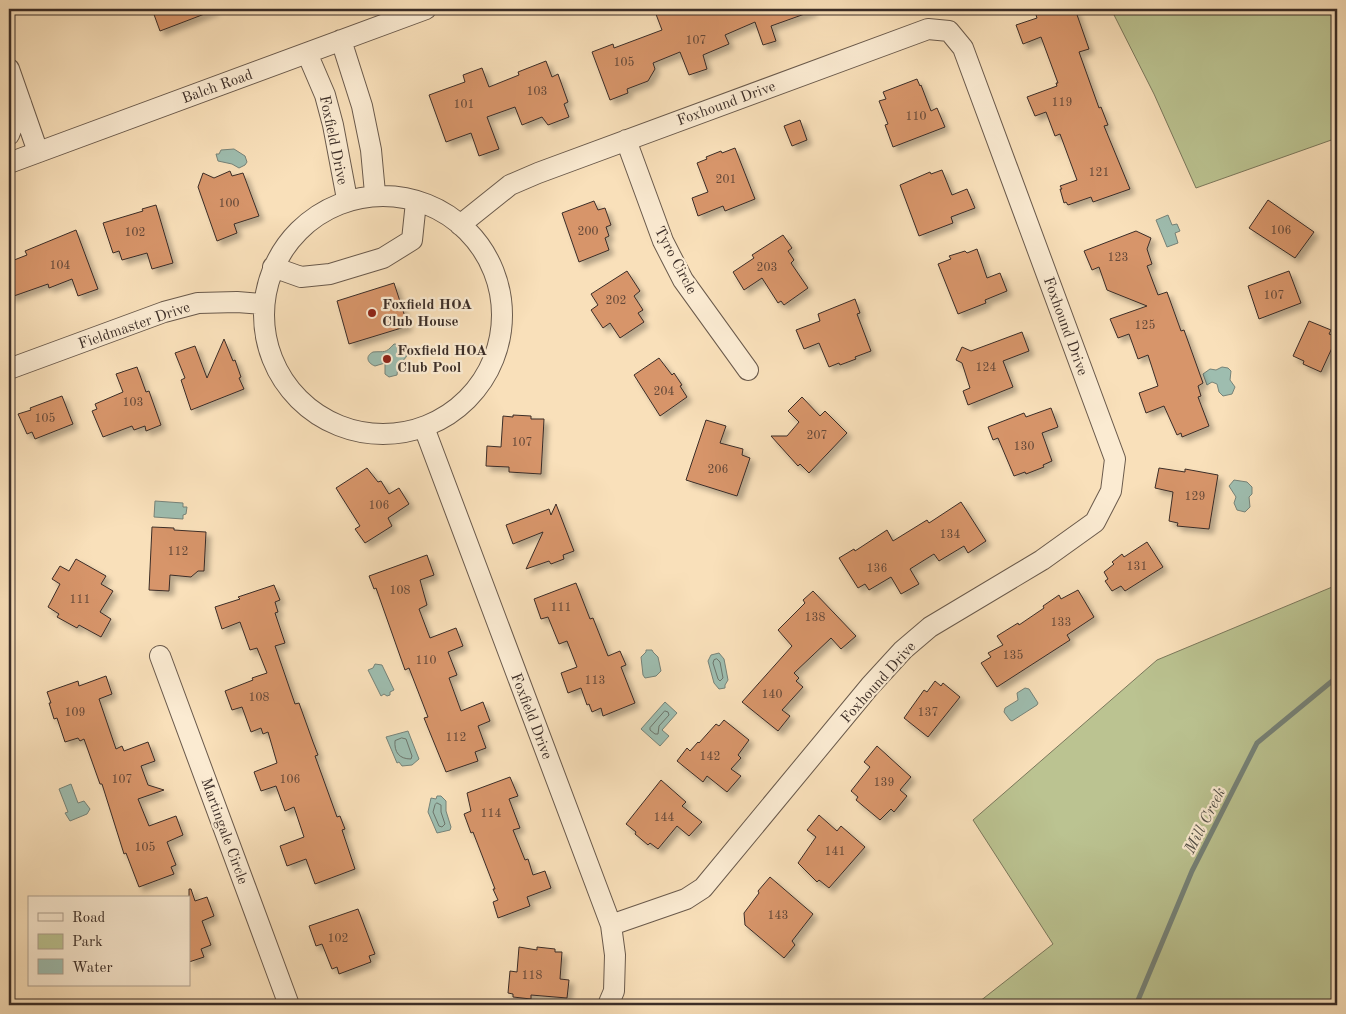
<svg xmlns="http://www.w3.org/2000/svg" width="1346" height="1014" font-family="'Old Standard TT',serif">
<defs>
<filter id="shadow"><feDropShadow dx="4.5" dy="4.5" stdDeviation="2.5" flood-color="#0004"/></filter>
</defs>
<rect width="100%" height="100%" fill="#f9e0ba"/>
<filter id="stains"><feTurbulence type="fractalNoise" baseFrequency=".004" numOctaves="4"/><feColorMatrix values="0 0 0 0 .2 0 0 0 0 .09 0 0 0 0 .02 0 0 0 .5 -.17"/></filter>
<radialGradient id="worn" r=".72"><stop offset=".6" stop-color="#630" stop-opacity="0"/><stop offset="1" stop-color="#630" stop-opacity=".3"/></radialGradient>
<path fill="#bbc391" stroke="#7b785c" d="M1111 9H1337V138L1196 188 1154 94Z
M1337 585V1005H975L1053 944 973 820 1157 660Z"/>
<path fill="#9ebdaf" stroke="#768379" d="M234 149 245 156 247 162 245 165 239 168 232 164 218 161 216 154H219L221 150Z
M1168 215 1172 225 1177 224 1180 231 1175 233 1178 243 1167 247 1156 220Z
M394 344 403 345 408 349C408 359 402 360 398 366L397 375 389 377 385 374V363L375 366C367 363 365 356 373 352 385 351 385 354 394 344Z
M1222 367 1228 368 1231 371 1230 380 1235 387 1232 394 1223 396 1219 392 1217 384 1212 382 1207 385 1203 374 1210 369 1216 370Z
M1234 480 1247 482 1252 487V494L1249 497 1250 507 1245 512 1237 510 1234 503 1236 497 1229 486Z
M155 501 183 503V507H187L186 514 183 515V519L154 517Z
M646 650H652L653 652 658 657 661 671 656 676 645 678 643 675 641 657 646 652Z
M719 653 724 659 728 680 725 685V688L719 689 714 683 708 661 711 655Z
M375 664 382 665 394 690 390 692V695L387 696 384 694 381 696 368 670 373 668Z
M1025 688 1029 689 1038 703 1037 705 1012 721 1010 720 1004 712 1005 708 1018 700 1017 693Z
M665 702 677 713 662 730 669 736 660 746 641 729Z
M408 731 419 759 412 765 402 766 399 762 397 763 386 737Z
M71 784 78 803 84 801 90 809 87 814 70 821 65 813 68 812 59 789Z
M437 796H441L446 801V811L451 827 450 830 437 833 428 812 431 798 436 799Z"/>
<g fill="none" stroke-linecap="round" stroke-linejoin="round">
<path stroke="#6c756b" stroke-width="1" d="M717 659 720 662 723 678 720 681 718 679 713 663 714 660Z
M665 711 668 712 669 715 659 726 658 734H655L650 730V728Z
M402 738 406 739 412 756 411 759C399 759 394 752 395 741Z
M437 803 441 805V812L445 824 442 827 439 826 433 812 435 805Z"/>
<path stroke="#768379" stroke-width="5" d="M1136 1005 1192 871 1257 743 1337 677"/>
</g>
<path fill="#d7956b" stroke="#3b2d27" filter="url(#shadow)" d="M152 9H214L215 10 160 31Z
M654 9H812L813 11 771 26 776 41 763 45 755 22 725 35 729 44 703 55 707 69 689 75 680 52 653 63 655 69 648 81 627 89 628 93 610 100 592 52 613 44 614 48 662 30Z
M1034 9H1075L1089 49 1079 52 1099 108 1101 107 1108 125 1104 126 1130 189 1093 202 1091 197 1068 205 1066 202 1064 203 1060 189H1062L1060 186 1077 180 1060 134 1055 136 1046 112 1035 116 1027 97 1057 86 1056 83H1058L1041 37 1023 44 1016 25 1037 18Z
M546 61 552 77 558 74 568 102 564 104 569 117 548 125 542 117 522 125 515 107 487 117 499 149 479 156 471 133 446 142 429 95 465 82 463 75 482 68 489 87 519 75 518 72Z
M917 79 920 86 921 85 931 111 937 108 945 127 893 147 885 125 888 124 879 101 886 99 883 92Z
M800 120 807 140 792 146 784 126Z
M735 148 755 199 725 211 723 206 698 216 692 198 708 192 697 163 707 159 706 157 721 151 722 153Z
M942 170 952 195 967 189 975 208 951 217 953 223 919 236 900 185 930 172 931 174Z
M230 171 232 176 243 173 259 216 234 224 237 233 217 241 198 187 203 173 214 178Z
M1268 200 1314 232 1295 258 1249 228Z
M594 201 598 210 605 208 611 225 606 227 609 236 605 238 609 250 579 262 562 213Z
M156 205 173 263 152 269 147 253 122 260 119 251 113 253 103 223 143 211 142 209Z
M76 230 98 289 78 296 72 279 49 288 48 284 11 297 9 290V262L27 255 25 251Z
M1136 231 1151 238 1147 249 1152 264 1147 266 1158 295 1167 292 1181 331 1184 330 1203 383 1198 386 1201 396 1198 397 1209 426 1182 437 1181 433 1177 435 1164 406 1146 413 1139 393 1158 386 1148 355 1138 359 1129 334 1118 338 1110 319 1147 306 1107 290 1099 267 1092 270 1084 251Z
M783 235 792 248 788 251 794 260 791 263 808 288 784 305 781 301 778 303 762 278 744 290 733 272 754 258 752 255Z
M977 249 987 278 1000 273 1007 291 985 300 986 303 958 314 938 264 951 259 949 256 965 251 967 253Z
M627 271 640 291 634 296 643 310 638 313 644 322 620 338 610 323 603 328 591 310 598 305 591 294Z
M1289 271 1301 303 1259 319 1248 286Z
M394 283 408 326 349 344 337 301Z
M855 299 860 313 857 314 871 351 855 357 856 359 840 365 839 363 829 367 819 343 804 349 796 330 820 321 818 314Z
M1309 321 1331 330 1329 334 1337 337 1321 372 1303 364 1304 361 1293 356Z
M1022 332 1029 351 1003 361 1013 387 968 405 963 391 970 388 962 363 956 360 962 347 971 351Z
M224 339 233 361 235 360 241 377 239 378 244 389 191 410 181 380 185 378 175 353 195 346 207 378Z
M659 358 672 375 674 373 682 385 680 386 687 397 660 416 634 375Z
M137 367 146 392 149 391 161 425 146 431 145 426 134 430 132 426 103 437 92 411 97 409 95 404 123 392 116 374Z
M62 396 73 424 35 439 32 432 27 434 18 414 31 410 30 408Z
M802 397 820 416 825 411 847 433 809 473 800 464 798 466 771 436H787L799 422 788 411Z
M1051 408 1058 427 1042 433 1052 461 1043 465 1044 467 1026 474 1025 472 1014 476 998 438 993 440 988 427 1024 413 1026 417Z
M513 415 531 416V419H544L541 474 509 472V467L486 466 487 446 501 447 503 416 513 417Z
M706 420 726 426 720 443 743 449 742 455 750 458 737 496 686 480Z
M367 468 378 482 381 481 389 494 399 488 409 504 388 518 392 526 365 543 355 529 360 526 336 488Z
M1159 468 1185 472V469L1218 475 1209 529 1177 526 1178 523 1169 521 1173 492 1155 488Z
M961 502 986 541 968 553 964 546 939 561 934 554 910 569 919 584 901 594 891 577 869 590 865 584 858 588 839 558 854 549 855 551 887 530 893 541 927 520 929 523Z
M556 504 574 551 563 555 564 559 551 564 549 561 526 569 543 532 513 544 506 525 549 509 551 515Z
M152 527 174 528V530L206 532 204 571H198L191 577 170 575 169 591 149 590Z
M1147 542 1163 567 1125 591 1121 586 1112 591 1105 581 1108 579 1104 572 1114 564 1112 562 1122 554 1124 557Z
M427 555 434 575 420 580 427 605 419 609 430 638 456 628 463 646 448 652 457 675 449 678 461 711 483 702 490 721 478 726 486 748 475 752 478 761 446 772 424 718 428 717 409 668 405 670 376 588 374 589 369 576Z
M76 559 106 576 101 584 113 591 100 612 111 619 101 637 79 625 77 628 57 617 59 614 48 607 60 584 52 579 60 566 69 571Z
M576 583 590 619 593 618 608 656 620 651 626 665 621 667 635 703 603 716 601 708 592 712 589 704 587 705 581 688 568 693 561 673 577 667 567 641 559 644 548 617 541 619 534 599Z
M274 585 280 600 275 602 278 612 275 613 285 643 275 646 295 704 299 703 313 742 318 755 315 756 337 817 340 816 345 829 342 830 355 869 315 884 306 859 287 866 280 846 304 837 294 807 285 811 276 786 261 791 254 772 277 763 268 732 263 734 261 728 251 732 242 707 232 710 225 691 253 680 252 678 267 673 257 648 250 650 240 622 222 629 215 607 240 599 238 597Z
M1078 590 1094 617 1067 635 1070 640 997 687 981 663 991 657 988 653 1003 645 997 636 1018 623 1019 625 1044 608 1043 606 1059 595 1061 599Z
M813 591 856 636 841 649 831 638 794 673 799 678 796 681 803 687 782 710 790 716 778 731 742 702 792 646 778 630 805 603 803 600Z
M106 676 112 694 99 699 116 749 122 746 124 751 148 742 155 761 141 766 148 785 164 790 138 799 149 826 176 816 183 835 167 842 176 865 171 867 174 874 139 887 126 853 124 854 102 784H100L84 739 80 741 78 738 65 742 57 718 54 719 49 703H51L47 692 78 681 79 686Z
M935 681 941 686 943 683 960 697 928 737 904 718 924 690 927 692Z
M724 720 749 740 738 755 741 758 731 769 741 776 727 792 707 776 703 782 677 761 687 748 690 751 698 742 699 743 716 724 719 726Z
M877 746 911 777 900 790 907 796 894 812 891 809 880 820 856 800 858 797 851 791 870 767 864 762Z
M510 777 518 796 509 799 520 828 513 830 525 860 528 859 533 875 545 871 551 888 527 897 530 906 498 918 493 902 498 900 493 889H495L473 832 471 833 464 814 471 811 467 793Z
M661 780 686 802 682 806 702 822 689 836 677 826 658 849 650 843 648 845 635 834 636 832 626 824Z
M819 815 837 831 841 826 865 847 829 888 819 880 817 882 798 863 816 837 807 830Z
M770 877 813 914 792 941 795 945 784 958 745 925 744 913 759 893 758 891Z
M189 889H191L195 901 207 897 214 916 202 921 211 945 201 949 204 957 189 962Z
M358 909 375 954 369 956 371 962 339 974 337 967 332 969 322 944 316 946 309 926Z
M519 947 537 950V947L555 949V952H562L560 979 569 980 567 998 531 995V999L513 997V994L508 993 510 971 517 972Z"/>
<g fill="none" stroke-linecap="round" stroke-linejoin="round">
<defs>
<path id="minor" d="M341 40 362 106 371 150 375 193
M307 53 325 95 333 125 347 199
M9 69 38 152
M9 135 21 103
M626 140 663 241 683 280 748 370
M9 163 426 9
M264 315a119 119 0 1 1 238 0a119 119 0 1 1-238 0Z
M460 225 510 185 538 173 928 29 949 31 963 48 1115 459 1111 491 1095 522 1042 560 930 627 903 650 870 686 703 888 686 899 611 925
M273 267 301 277 330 274 383 258 412 240 416 202
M9 369 164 312 198 303 237 302 263 304
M425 430 611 925 615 955 614 991 608 1005
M160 656 289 1005"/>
</defs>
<use href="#minor" stroke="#6a5a4c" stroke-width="22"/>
<use href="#minor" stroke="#fbebd2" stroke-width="20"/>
</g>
<g fill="#8f2418" stroke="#fbebd2" stroke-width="2">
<circle cx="372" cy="313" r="5"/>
<circle cx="387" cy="359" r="5"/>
</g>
<g text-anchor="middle" stroke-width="4.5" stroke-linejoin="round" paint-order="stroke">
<g font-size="12" fill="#624738">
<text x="696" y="44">107</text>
<text x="624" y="66">105</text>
<text x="537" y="95">103</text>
<text x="1062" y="106">119</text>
<text x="464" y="108">101</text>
<text x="916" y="120">110</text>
<text x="1099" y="176">121</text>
<text x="726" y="183">201</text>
<text x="229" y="207">100</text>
<text x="1281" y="234">106</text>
<text x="588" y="235">200</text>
<text x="135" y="236">102</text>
<text x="1118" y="261">123</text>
<text x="60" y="269">104</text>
<text x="767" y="271">203</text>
<text x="1274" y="299">107</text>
<text x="616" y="304">202</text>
<text x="1145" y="329">125</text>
<text x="986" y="371">124</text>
<text x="664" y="395">204</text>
<text x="133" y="406">103</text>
<text x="45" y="422">105</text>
<text x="817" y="439">207</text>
<text x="522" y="446">107</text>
<text x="1024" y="450">130</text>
<text x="718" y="473">206</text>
<text x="1195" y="500">129</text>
<text x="379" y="509">106</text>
<text x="950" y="538">134</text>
<text x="178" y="555">112</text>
<text x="1137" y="570">131</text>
<text x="877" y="572">136</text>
<text x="400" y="594">108</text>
<text x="80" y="603">111</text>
<text x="561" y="611">111</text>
<text x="815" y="621">138</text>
<text x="1061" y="626">133</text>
<text x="1013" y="659">135</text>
<text x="426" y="664">110</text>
<text x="595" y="684">113</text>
<text x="772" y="698">140</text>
<text x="259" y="701">108</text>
<text x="75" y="716">109</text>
<text x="928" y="716">137</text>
<text x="456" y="741">112</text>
<text x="710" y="760">142</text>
<text x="122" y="783">107</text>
<text x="290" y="783">106</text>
<text x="884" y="786">139</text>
<text x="491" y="817">114</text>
<text x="664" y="821">144</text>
<text x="145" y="851">105</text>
<text x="835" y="855">141</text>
<text x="778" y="919">143</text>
<text x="338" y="942">102</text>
<text x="532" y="979">118</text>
</g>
<g font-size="15" fill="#3b2d27" stroke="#fbebd2">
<text transform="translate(217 86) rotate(-20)" y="5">Balch Road</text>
<text transform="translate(726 103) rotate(-20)" y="5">Foxhound Drive</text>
<text transform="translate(334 140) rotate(78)" y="5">Foxfield Drive</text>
<text transform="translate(676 260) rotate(62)" y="5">Tyro Circle</text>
<text transform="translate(134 325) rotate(-19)" y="5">Fieldmaster Drive</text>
<text transform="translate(1066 326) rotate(70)" y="5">Foxhound Drive</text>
<text transform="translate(878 682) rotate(-48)" y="5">Foxhound Drive</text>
<text transform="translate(532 716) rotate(69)" y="5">Foxfield Drive</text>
<text transform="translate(225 831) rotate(70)" y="5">Martingale Circle</text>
</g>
<g font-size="15" font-weight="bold" fill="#3b2d27" stroke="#fbebd2" text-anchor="start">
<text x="382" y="309">Foxfield HOA<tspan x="382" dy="17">Club House</tspan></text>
<text x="397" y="355">Foxfield HOA<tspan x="397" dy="17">Club Pool</tspan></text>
</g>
<g font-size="16" font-style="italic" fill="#545149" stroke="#fbebd2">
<text transform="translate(1204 820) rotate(-63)" y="6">Mill Creek</text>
</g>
</g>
<rect width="1346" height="1014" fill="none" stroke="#f9e0ba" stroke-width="30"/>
<rect x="10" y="10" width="1326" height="994" fill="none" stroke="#3b2d27" stroke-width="2.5"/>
<rect x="15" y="15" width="1316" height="984" fill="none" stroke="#3b2d27"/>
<rect x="28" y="896" width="162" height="90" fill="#fbebd2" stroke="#ae9f8e"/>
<rect x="38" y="913" width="25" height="8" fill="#fbebd2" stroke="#ae9f8e"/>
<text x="72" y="922" font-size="15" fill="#3b2d27">Road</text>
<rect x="38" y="934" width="25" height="15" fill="#bbc391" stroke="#ae9f8e"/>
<text x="72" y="946" font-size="15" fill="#3b2d27">Park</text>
<rect x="38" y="959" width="25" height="15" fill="#9ebdaf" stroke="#ae9f8e"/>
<text x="72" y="972" font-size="15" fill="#3b2d27">Water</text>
<rect width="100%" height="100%" filter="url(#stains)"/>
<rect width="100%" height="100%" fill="url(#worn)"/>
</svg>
